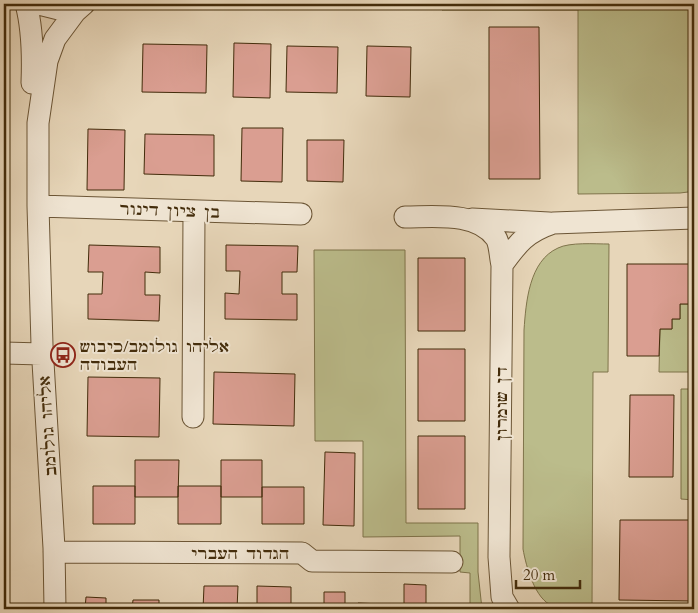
<svg xmlns="http://www.w3.org/2000/svg" width="698" height="613" font-family="Cardo,'Frank Ruhl Libre',serif">
<rect width="100%" height="100%" fill="#e7d6b9"/>
<filter id="stains"><feTurbulence type="fractalNoise" baseFrequency=".004" numOctaves="4"/><feColorMatrix values="0 0 0 0 .2 0 0 0 0 .09 0 0 0 0 .02 0 0 0 .5 -.17"/></filter>
<radialGradient id="worn" r=".72"><stop offset=".6" stop-color="#630" stop-opacity="0"/><stop offset="1" stop-color="#630" stop-opacity=".3"/></radialGradient>
<path fill="#bbbc8b" stroke="#7f744b" d="M449 4H690L694 10V187L688 192 680 193 578 194V10H442Z
M609 244 608 372H593L592 609C580 609 565 611 553 606 535 600 526 566 523 549L524 330C526 302 529 261 558 248 570 242 595 244 609 244Z
M314 250H405L406 523H478V572L482 609H470V573L460 572V536L363 537V441H315Z
M690 296H694V372H659L660 329H672V319H680V304H690Z
M681 389H694V500L681 499Z"/>
<path fill="#da9e91" stroke="#432c0b" d="M489 27H539L540 179H489Z
M234 43 271 44 270 98 233 97Z
M143 44 207 45 206 93 142 92Z
M287 46 338 47 337 93 286 92Z
M367 46 411 47 410 97 366 96Z
M242 128H283L282 182 241 181Z
M88 129 125 130 124 190H87Z
M145 134 214 135V176L144 174Z
M307 140H344L343 182 307 181Z
M89 245 160 247V273L145 272V295H160L159 321 88 319V294H102L103 272H88Z
M226 245 298 246 297 272H282V294H297V320L225 319V293L239 294 240 271H226Z
M418 258H465V331H418Z
M627 264H694V296H690V304H680V319H672V329H660L659 356H627Z
M418 349H465V421H418Z
M214 372 295 374 294 426 213 424Z
M4 373H9L8 411H4Z
M88 377 160 378 159 437 87 436Z
M630 395H674L673 477H629Z
M4 429H8L7 467H4Z
M418 436H465V509H418Z
M325 452 355 453 354 526 323 525Z
M135 460H179L178 497H135Z
M221 460H262V497H221Z
M93 486H135V524H93Z
M178 486H221V524H178Z
M262 487H304V524H262Z
M4 491H9L8 537H4Z
M620 520H694L693 601 619 600Z
M4 558H8L7 604H4Z
M404 584 426 585V609H404Z
M204 586H238L237 609H203Z
M257 586 291 587V609H257Z
M324 592H345V609H324Z
M86 597 106 598V609H85Z
M133 600H159V609H132Z
M358 603 383 604V609H358Z"/>
<g fill="none" stroke-linecap="round" stroke-linejoin="round">
<defs>
<path id="minor" d="M26 4C33 30 33 57 32 83
M39 4 59 9 80 4
M38 206 301 214
M405 217C434 217 477 211 496 238 500 244 500 257 502 265L499 557 502 597 509 609
M472 219 549 223
M502 265C518 243 526 232 553 223L694 218
M4 353 42 354
M193 417 194 211
M54 552 302 553 312 561 452 562
M55 609 54 548 42 345 38 206V123L47 61 55 39 75 12 84 4"/>
</defs>
<use href="#minor" stroke="#6c5636" stroke-width="23"/>
<use href="#minor" stroke="#efe4d2" stroke-width="21"/>
</g>
<defs>
<symbol id="bus-ring" viewBox="-11 -11 22 22"><circle r="9.5" fill="#efe4d2" stroke="#8f2418" stroke-width="1.5"/><path d="M-5-6H5V4H4V6H2V4H-2V6H-4V4H-5ZM-3.5-4V0h7V-4ZM-3.5 1.2v1.5H-2V1.2ZM2 1.2v1.5H3.5V1.2Z" fill="#8f2418"/></symbol>
</defs>
<g fill-rule="evenodd">
<use href="#bus-ring" x="49" y="341" width="28" height="28"/>
</g>
<g text-anchor="middle" stroke-width="4" stroke-linejoin="round" paint-order="stroke">
<g font-size="16" fill="#432c0b" stroke="#efe4d2">
<text transform="translate(170 210) rotate(2)" y="6">בן ציון דינור</text>
<text transform="translate(501 404) rotate(-90)" y="6">דן שומרון</text>
<text transform="translate(47 426) rotate(-94)" y="6">אליהו גולומב</text>
<text x="240" y="559">הגדוד העברי</text>
</g>
<g font-size="16" fill="#432c0b" stroke="#efe4d2" text-anchor="start">
<text x="80" y="352">אליהו גולומב/כיבוש<tspan x="80" dy="18">העבודה</tspan></text>
</g>
</g>
<rect width="698" height="613" fill="none" stroke="#e7d6b9" stroke-width="20"/>
<rect x="5" y="5" width="688" height="603" fill="none" stroke="#432c0b" stroke-width="2.5"/>
<rect x="10" y="10" width="678" height="593" fill="none" stroke="#432c0b"/>
<path d="M516 580v8h64v-8" fill="none" stroke="#432c0b" stroke-width="2.5"/>
<text x="523" y="580" font-size="15" fill="#432c0b" stroke="#efe4d2" stroke-width="4" paint-order="stroke">20 m</text>
<rect width="100%" height="100%" filter="url(#stains)"/>
<rect width="100%" height="100%" fill="url(#worn)"/>
</svg>
